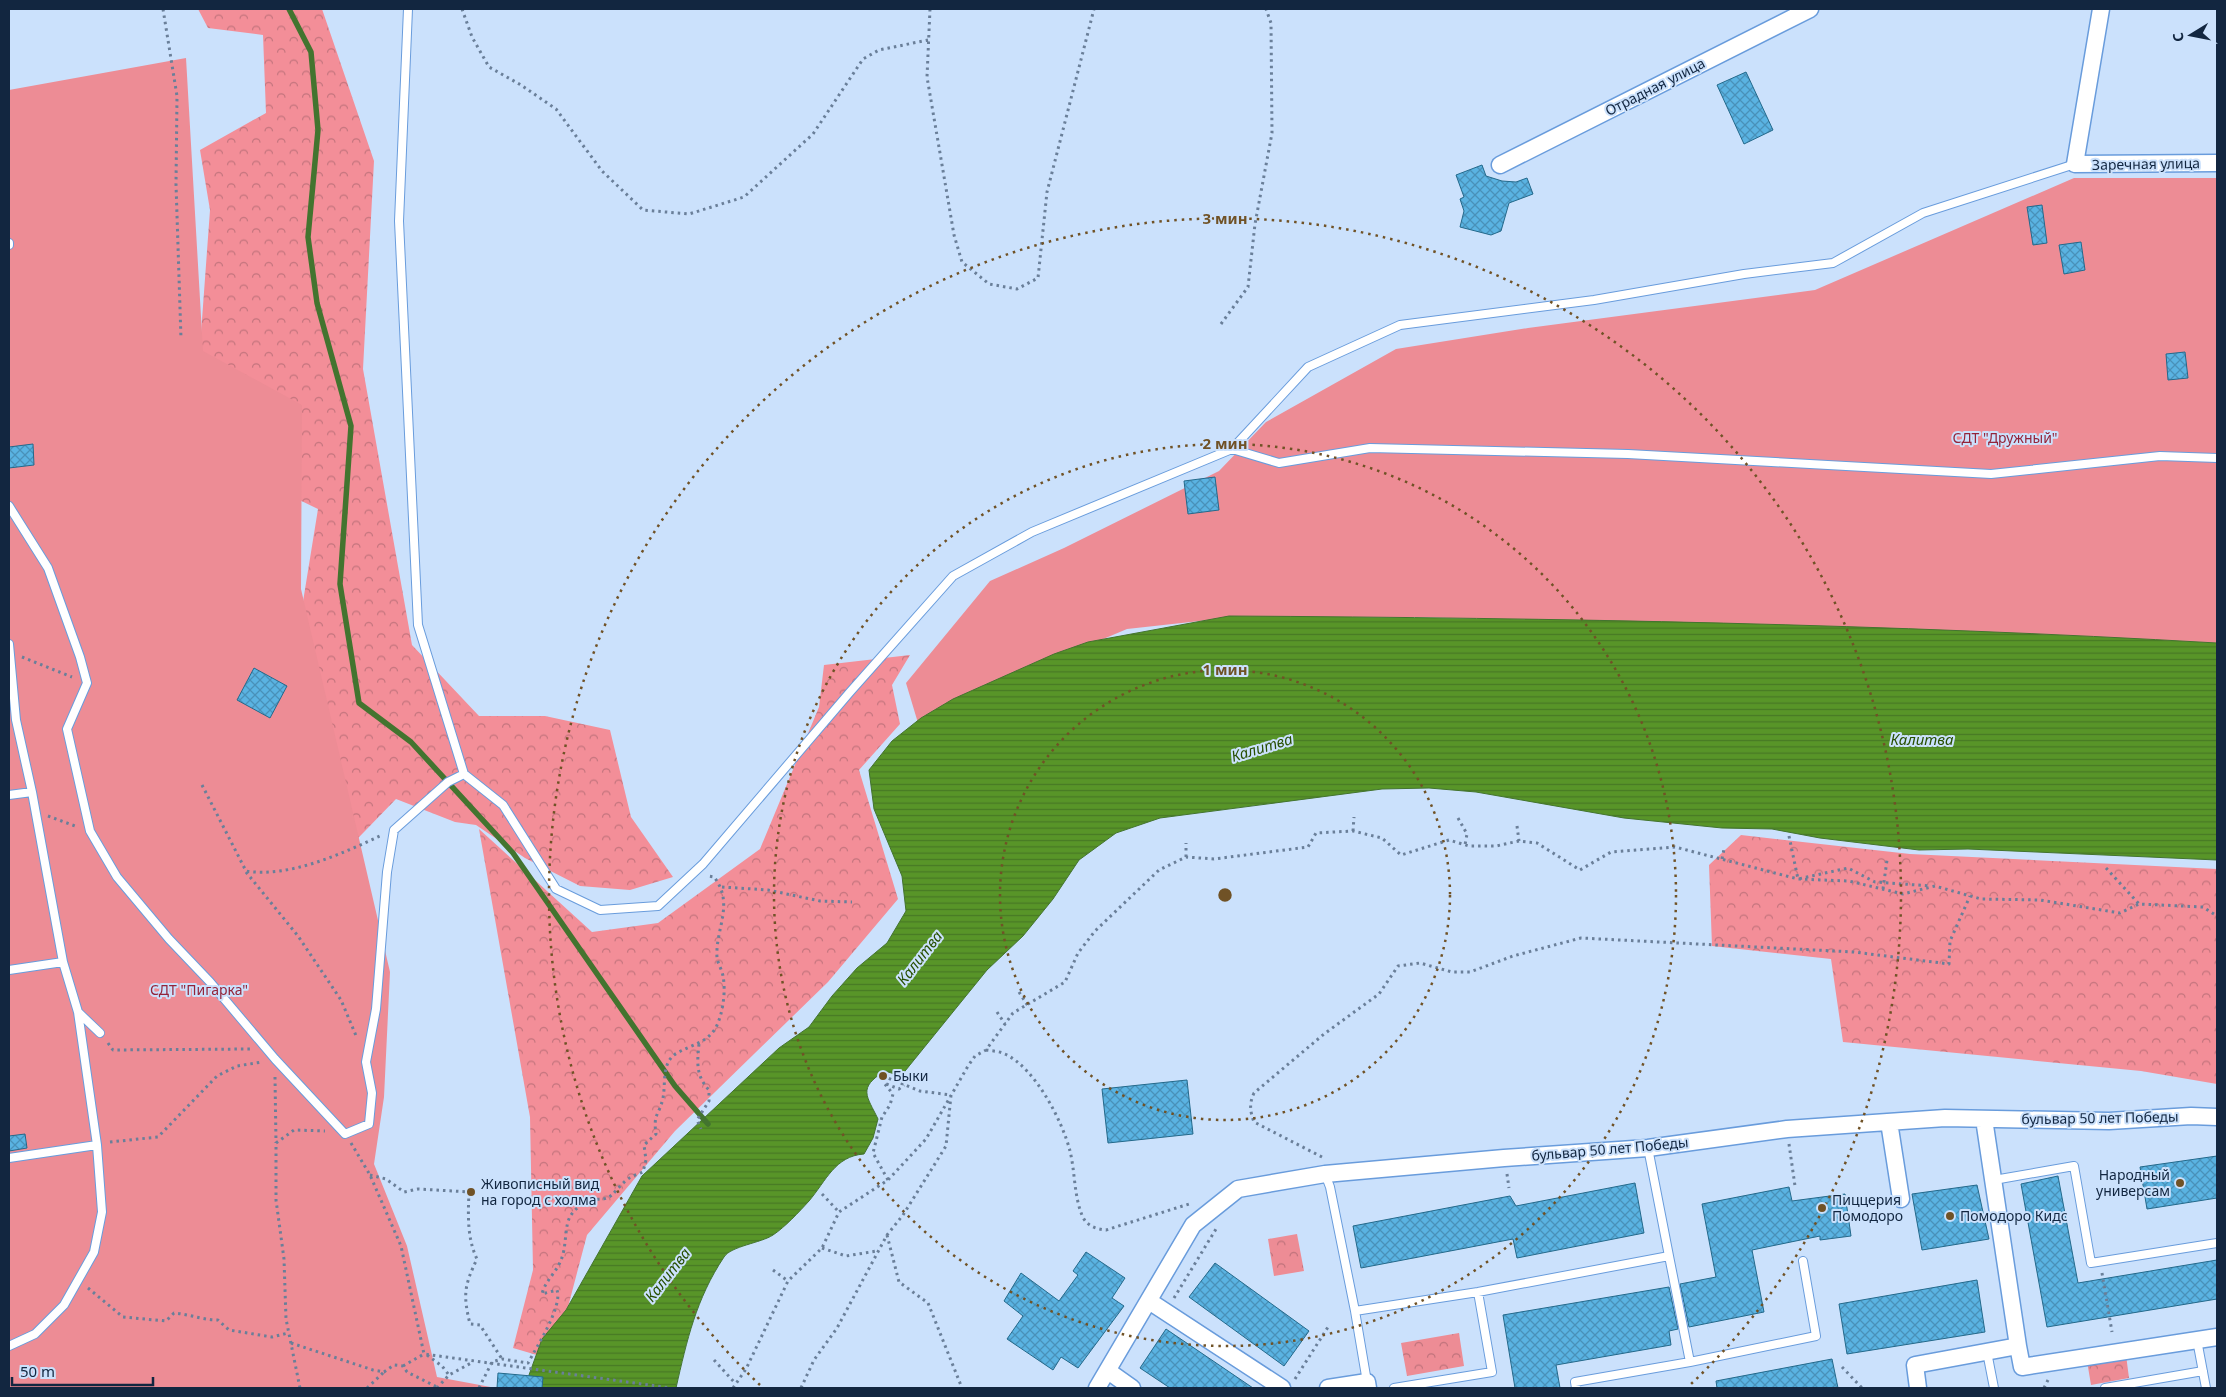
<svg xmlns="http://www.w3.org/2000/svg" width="2226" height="1397" font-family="'Noto Sans',sans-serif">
<defs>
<pattern id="forest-crowns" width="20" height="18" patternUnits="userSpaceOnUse" patternTransform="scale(1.25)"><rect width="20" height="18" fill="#f38e98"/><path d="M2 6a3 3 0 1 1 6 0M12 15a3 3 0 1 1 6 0" fill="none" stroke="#c3747d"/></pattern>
<pattern id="park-crowns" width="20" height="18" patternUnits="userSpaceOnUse" patternTransform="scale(1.25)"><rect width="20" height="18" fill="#ed8c95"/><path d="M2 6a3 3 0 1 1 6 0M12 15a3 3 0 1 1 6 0" fill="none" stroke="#bf727b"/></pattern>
<pattern id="water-rules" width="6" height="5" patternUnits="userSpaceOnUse" patternTransform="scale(1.25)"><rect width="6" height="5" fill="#589528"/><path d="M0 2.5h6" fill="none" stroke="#477924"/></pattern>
<pattern id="building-cross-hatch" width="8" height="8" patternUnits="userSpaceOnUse" patternTransform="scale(1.25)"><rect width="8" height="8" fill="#5ab3e2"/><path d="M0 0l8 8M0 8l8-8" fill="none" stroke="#4991b9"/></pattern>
</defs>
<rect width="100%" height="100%" fill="#cbe1fc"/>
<path fill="url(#forest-crowns)" d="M198 9H322L374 161 363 369 412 645 479 716H545L610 730 631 817 673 877 630 890 580 886 525 858 476 825 455 822 396 799 268 931 295 651 318 509 256 479 193 443 210 210 200 150 266 113 263 35 208 28Z
M910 655 892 685 900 724 859 770 898 899 828 982 675 1131 587 1235 554 1360 513 1348 533 1270 530 1117 479 829 592 932 658 923 760 849 819 707 824 665Z
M1741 835 1910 854 2217 869V1084L2141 1071 1843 1042 1831 959 1712 946 1709 865Z"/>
<path fill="url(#park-crowns)" d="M1297 1234 1304 1271 1274 1276 1268 1239Z
M1459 1333 1464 1366 1407 1376 1401 1343Z
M2126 1355 2129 1378 2091 1385 2087 1361Z"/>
<path fill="#ed8c95" d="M186 58 203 351 302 405 301 589 390 972 384 1097 374 1164 407 1246 437 1377 496 1388H9V90Z
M2074 178H2217V659L1919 644 1735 625 1409 617 1227 618 1127 629 973 694 921 733 906 683 990 581 1064 548 1219 471 1266 422 1396 349 1528 328 1815 290Z"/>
<path fill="url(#water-rules)" stroke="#43742f" d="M1229 616C1559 618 1888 624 2217 643V860L1968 849 1919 850 1820 838 1772 829 1722 828 1624 818 1476 792 1429 788 1382 789 1160 818 1116 833 1079 860 1053 899 1023 936 987 970 901 1076 885 1071C857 1088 867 1096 878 1119L873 1138 864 1154C835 1156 826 1181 809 1201 799 1212 785 1227 773 1235 761 1243 731 1246 724 1257 696 1299 687 1340 676 1388H529V1375L542 1339 566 1310 642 1176 779 1048 809 1027 832 996 857 968 887 943 906 911 902 876 874 809 869 770 892 741 921 718 953 699 1054 654 1088 642Z"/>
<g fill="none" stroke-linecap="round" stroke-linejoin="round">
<path stroke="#43742f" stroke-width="5.5" d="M289 9 311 52 318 130 308 237 317 303 351 426 340 584 359 703 411 742 513 853 675 1086 708 1124"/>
</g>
<path fill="url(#building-cross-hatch)" stroke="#23698b" d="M1746 72 1773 130 1744 144 1717 85Z
M1482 165 1486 176 1502 181 1516 182 1527 178 1533 194 1509 203 1501 231 1491 235 1460 227 1464 211 1460 199 1464 197 1456 175Z
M2042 205 2047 243 2033 245 2027 207Z
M2081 242 2085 270 2064 274 2059 245Z
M2185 352 2188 378 2168 380 2166 354Z
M33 444 34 465 9 468V447Z
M1215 477 1219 510 1188 514 1184 481Z
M254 668 287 686 270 718 237 700Z
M1187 1080 1193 1134 1108 1143 1102 1089Z
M25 1134 27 1148 9 1151V1136Z
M2217 1156V1198L2147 1209 2140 1167Z
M2058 1176 2078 1283 2217 1260V1299L2047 1327 2021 1184Z
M1635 1183 1644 1233 1517 1258 1513 1239 1361 1268 1353 1226 1510 1196 1516 1206Z
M1977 1185 1989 1239 1922 1250 1912 1194Z
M1789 1187 1792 1201 1845 1194 1851 1236 1820 1240V1236L1752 1250 1764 1312 1689 1327 1680 1284 1716 1277 1702 1204Z
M1086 1252 1125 1278 1112 1298 1124 1306 1078 1368 1061 1357 1053 1370 1007 1339 1023 1316 1004 1301 1021 1273 1059 1301 1078 1275 1073 1271Z
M1215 1263 1309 1331 1284 1366 1189 1297Z
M1977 1280 1985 1332 1847 1354 1839 1304Z
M1669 1287 1678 1329 1669 1331 1671 1345 1556 1365 1560 1388H1515L1503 1315Z
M1166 1329 1253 1388H1170L1140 1368Z
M1832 1359 1838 1388H1717L1716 1381Z
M498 1373 543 1377 542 1388H497Z"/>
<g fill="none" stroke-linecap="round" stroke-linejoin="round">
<defs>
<path id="lane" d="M408 9 399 221 418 625 464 774
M9 243V245
M1232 449 1279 463 1370 448 1628 454 1991 474 2160 456 2217 458
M9 506 48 568 80 657 87 683 67 729 90 831 117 877 169 939 210 982 275 1059 345 1134 369 1124 372 1093 366 1062 376 1009 387 872 394 830 448 782 464 774 503 805 556 889 600 910 658 906 703 864 850 692 953 576 1032 532 1232 449 1308 367 1400 325 1594 300 1744 274 1833 263 1923 213 2075 164
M9 644 16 720 32 792 63 962 78 1012 100 1033
M9 795 32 792
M9 970 63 962
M1648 1148 1669 1256
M9 1158 97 1145
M1325 1174 1330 1187 1355 1311
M1994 1180 2074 1166 2091 1263 2217 1243
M2197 1340 2206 1388
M9 1346 35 1334 64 1305 94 1252 102 1212 97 1145 78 1012
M1987 1352 1994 1388
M1690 1362 1816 1336 1803 1261
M1367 1382 1355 1311 1478 1292 1669 1256 1690 1362 1575 1382 1576 1388
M1394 1388 1492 1372 1478 1292
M2105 1388 2203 1371"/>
<path id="street" d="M2101 9 2075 164 2217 163
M1500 165 1810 9
M1984 1119 2018 1346
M1889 1122 1901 1199
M1149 1301 1282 1388
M1108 1371 1132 1388
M1097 1388 1193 1225 1238 1189 1325 1174 1504 1158 1648 1148 1787 1129 1945 1118 2109 1121 2191 1116 2217 1117
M1328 1388 1367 1382 1368 1388
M1918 1388 1915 1365 2018 1346 2022 1367 2217 1337"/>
</defs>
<use href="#lane" stroke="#699cdc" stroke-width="10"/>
<use href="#street" stroke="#699cdc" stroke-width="19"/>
<path stroke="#6a7f99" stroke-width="3" stroke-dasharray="2.5 4" stroke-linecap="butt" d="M163 9 177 96 176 184 181 339
M462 9 472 37 489 67 521 85 556 109 602 171 643 210 689 214 744 197 813 134 863 59 879 50 928 40
M930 9 927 77 954 235 962 262 989 284 1017 289 1038 278 1047 192 1094 9
M1221 324 1248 287 1255 224 1272 133 1271 23 1266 9
M22 657 72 677
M202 785 246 871C289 878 341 854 380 836
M48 816 75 826
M1458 818 1467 834 1465 845
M1517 826 1519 841
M1353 831 1354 817
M1789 836 1798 879 1848 868 1875 882 1931 886
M1186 857V843
M1722 859 1724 849
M2106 868 2139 904
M246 872 298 936 341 1000 357 1038
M722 887 768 890 820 901 852 902
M1883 889 1887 860
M1019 992 1028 1006
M997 1012 1005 1024
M108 1043 113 1050 251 1049
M699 1044C697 1063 696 1076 709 1090V1101L697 1120 701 1129
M986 1050C992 1051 999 1051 1005 1054 1035 1068 1062 1120 1070 1151 1075 1171 1074 1196 1082 1215 1086 1226 1096 1229 1106 1230L1189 1204
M275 1077 276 1143
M110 1142 158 1137 217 1076 237 1066 262 1062
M351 1143 370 1175 401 1246 424 1354 671 1388
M1789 1144 1795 1186
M1322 1157 1254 1122C1250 1111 1249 1104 1254 1093L1324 1034 1379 994 1398 966 1420 963 1452 972H1470L1513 956 1581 938 1854 952 1949 964 1950 941 1970 896
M1507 1174 1509 1188
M370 1175 386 1179 404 1192 418 1189 471 1192
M888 1180 873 1153 882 1117 890 1105 893 1094 884 1083 899 1089 904 1085
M469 1192C468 1215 467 1238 477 1259 464 1286 463 1295 470 1324L480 1325 502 1359
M822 1194 839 1212
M887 1235 899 1282 928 1303 962 1388
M822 1248 846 1256 877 1251
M773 1270 788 1281
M2102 1273 2112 1332
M88 1288 123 1317 166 1321 174 1313C189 1314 202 1320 218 1320L229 1330 272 1337 288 1333
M1174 1298 1216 1229
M291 1343 373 1370 384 1372 394 1365 403 1366 407 1372 437 1387
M427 1355 442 1366 449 1375
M714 1360 735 1383
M403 1366 424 1354
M1842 1367 1862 1388
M1295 1379 1328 1327
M300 1388 286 1319 284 1259 276 1200V1143L294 1130 325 1131
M367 1388 384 1372
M437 1388 449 1375 473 1362
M479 1388 492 1362 502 1359 528 1363C536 1348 563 1306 557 1290L542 1294C545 1281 556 1273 561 1260 567 1247 564 1225 571 1215 575 1209 583 1203 589 1198 614 1203 611 1192 628 1179 632 1176 638 1174 643 1172L646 1160 644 1145 656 1134C653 1113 659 1116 663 1098 666 1083 661 1062 677 1053 691 1045 706 1043 715 1029 723 1015 726 991 723 976 722 970 718 964 717 958 715 929 735 904 714 877L708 876
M733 1388 746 1369 788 1281 822 1248 839 1212 888 1180 926 1139 968 1066 975 1056 986 1050 1013 1013 1065 982 1078 953 1095 931 1159 870 1186 857 1214 859 1308 847 1316 833 1353 831 1382 838 1401 855 1449 840 1469 846H1496L1519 841 1537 843 1580 870 1611 852 1675 847 1798 879 1849 881 1903 894 1935 886 1981 899 2040 900 2120 913 2139 904 2203 907 2217 916
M801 1388 814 1360 837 1328 887 1235 903 1215 946 1146 951 1095 920 1091 883 1076
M2044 1388 2048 1380"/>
<use href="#lane" stroke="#fff" stroke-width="8"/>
<use href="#street" stroke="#fff" stroke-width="16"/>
</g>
<g fill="none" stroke="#705226" stroke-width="2.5" stroke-dasharray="2.5 5">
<circle cx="1225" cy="895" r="225"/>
<circle cx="1225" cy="895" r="451"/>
<path d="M760 1385A676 676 0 1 1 1690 1385"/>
</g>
<g fill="#705226" stroke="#cbe1fc" stroke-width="2">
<circle cx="883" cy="1076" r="5"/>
<circle cx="2180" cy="1183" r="5"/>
<circle cx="471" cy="1192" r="5"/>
<circle cx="1822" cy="1208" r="5"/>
<circle cx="1950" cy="1216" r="5"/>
</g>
<g text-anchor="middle" stroke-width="4" stroke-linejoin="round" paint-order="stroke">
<g font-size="14" fill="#122640" stroke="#cbe1fc">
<text transform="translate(1655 87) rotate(-27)" y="5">Отрадная улица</text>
<text transform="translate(2146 164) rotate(-1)" y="5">Заречная улица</text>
<text transform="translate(2100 1118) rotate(-1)" y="5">бульвар 50 лет Победы</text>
<text transform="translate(1610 1149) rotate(-5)" y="5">бульвар 50 лет Победы</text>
</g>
<g font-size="14" fill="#93243a" stroke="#cbe1fc">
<text x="2005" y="443">СДТ "Дружный"</text>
<text x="199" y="995">СДТ "Пигарка"</text>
</g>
<g font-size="14" fill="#122640" stroke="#cbe1fc" text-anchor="start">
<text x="893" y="1081">Быки</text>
<text x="2170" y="1180" text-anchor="end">Народный<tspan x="2170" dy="16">универсам</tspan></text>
<text x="481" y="1189">Живописный вид<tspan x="481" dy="16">на город с холма</tspan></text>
<text x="1832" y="1205">Пиццерия<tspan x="1832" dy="16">Помодоро</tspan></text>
<text x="1960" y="1221">Помодоро Кидс</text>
</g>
<g font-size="15" font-style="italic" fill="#284f01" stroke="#cbe1fc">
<text x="1922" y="745">Калитва</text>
<text transform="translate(1262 748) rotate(-17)" y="5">Калитва</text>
<text transform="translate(920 958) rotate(-52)" y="5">Калитва</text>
<text transform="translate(668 1275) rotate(-52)" y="5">Калитва</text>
</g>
</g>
<circle cx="1225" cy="895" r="8" fill="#705226" stroke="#cbe1fc" stroke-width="2.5"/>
<g font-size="15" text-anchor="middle" font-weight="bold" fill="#705226" stroke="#cbe1fc" stroke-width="4" stroke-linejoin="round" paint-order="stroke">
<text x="1225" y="224">3 мин</text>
<text x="1225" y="449">2 мин</text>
<text x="1225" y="675">1 мин</text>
</g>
<rect width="2226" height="1397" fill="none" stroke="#122640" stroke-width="20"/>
<g transform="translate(2191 35) rotate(260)" stroke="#cbe1fc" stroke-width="4" paint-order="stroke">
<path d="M0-4L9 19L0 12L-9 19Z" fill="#122640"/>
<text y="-8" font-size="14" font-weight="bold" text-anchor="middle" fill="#122640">С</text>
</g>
<path d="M12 1377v8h141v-8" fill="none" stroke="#122640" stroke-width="2.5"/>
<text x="20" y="1377" font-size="15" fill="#122640" stroke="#cbe1fc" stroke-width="4" paint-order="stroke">50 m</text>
</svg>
